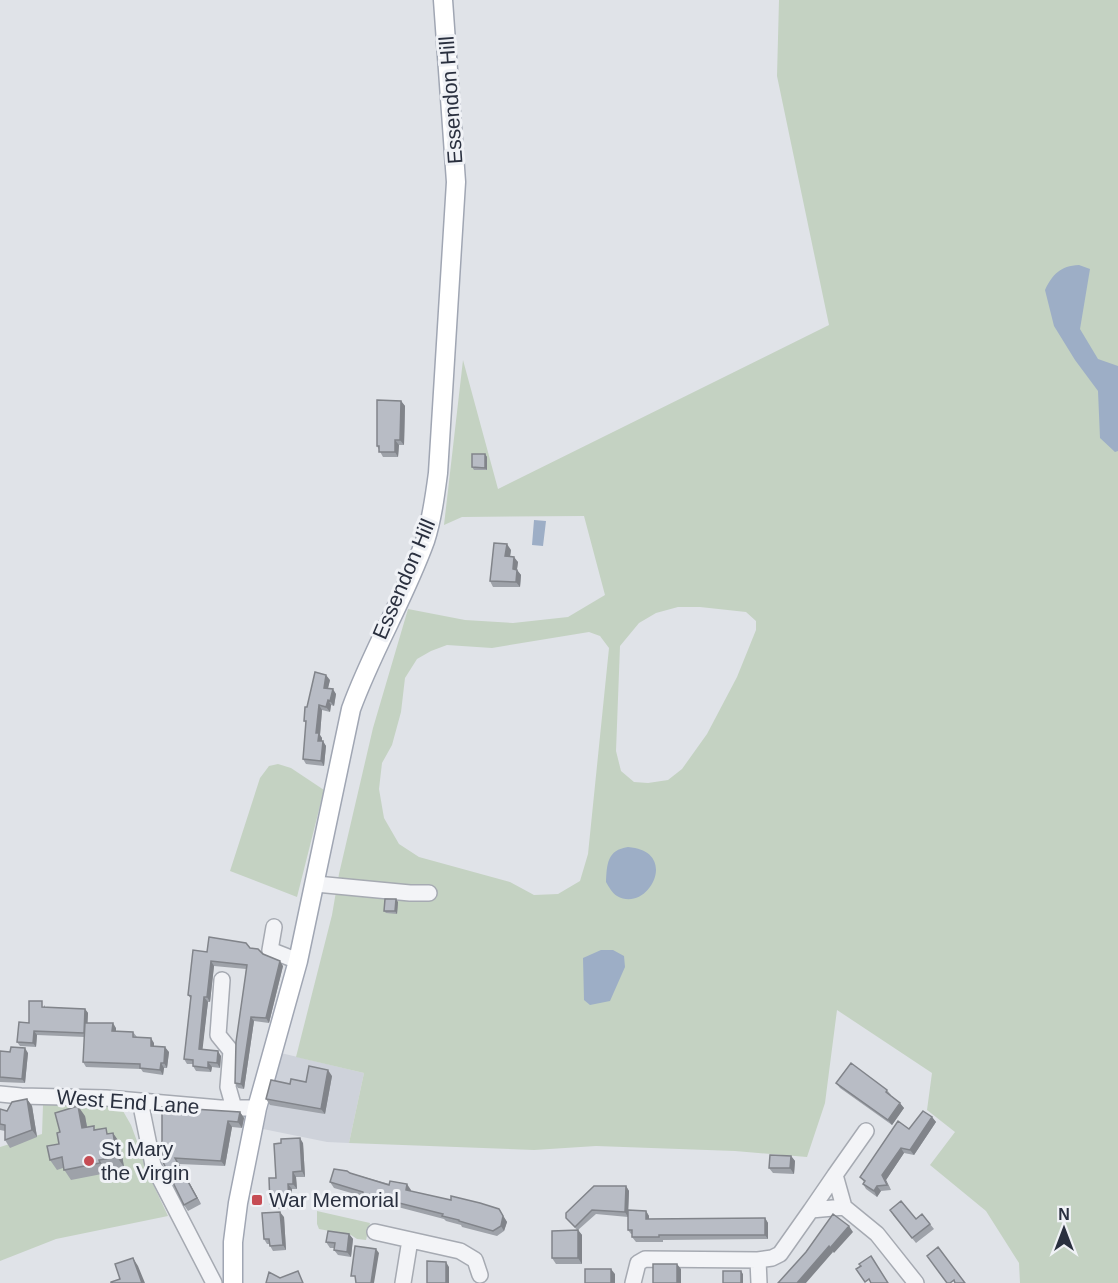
<svg xmlns="http://www.w3.org/2000/svg" width="1118" height="1283" font-family="Helvetica,sans-serif">
<rect width="100%" height="100%" fill="#e0e3e8"/>
<path fill="#ced2da" d="M281 1053 364 1073 349 1143 327 1142 263 1129Z"/>
<path fill="#c4d2c2" fill-rule="evenodd" d="M779 0H1118V1283H1020L1019 1263 986 1211 930 1165 955 1132 927 1110 932 1073 837 1010 825 1103 807 1157 735 1151 596 1146 534 1150 349 1143 364 1073 296 1057 332 915 339 874 373 728 408 609 465 620 513 623 568 617 605 595 584 516 462 517 444 525 463 360 498 489 829 325 777 76ZM678 607H700L746 612 756 621V630L737 677 707 734 682 769 668 780 648 783 634 782 621 771 616 751 620 646 639 623 656 613ZM589 632 600 636 609 648 588 854 580 881 558 894 534 895 510 882 419 857 399 844 384 818 379 789 382 763 392 745 401 712 405 678 417 659 431 651 447 645 492 648Z
M278 764 291 768 324 790 297 897 230 871 260 778 269 766Z
M106 1102 123 1111 131 1125 152 1182 168 1216 56 1239 0 1261V1147L42 1134 43 1105Z
M317 1211 370 1223 366 1240 357 1239 351 1235 319 1229 317 1224Z"/>
<path fill="#9daec6" d="M1079 265 1090 269 1080 329 1098 359 1118 366V451L1115 452 1100 438 1098 391 1075 360 1054 326 1045 290C1053 274 1060 266 1079 265Z
M534 520 546 521 543 546 532 545Z
M628 847C681 851 648 914 617 896 612 893 609 887 606 882 607 864 607 850 628 847Z
M601 950H613L624 956 625 967 610 1001 590 1005 584 1000 583 958Z"/>
<g fill="none" stroke-linecap="round" stroke-linejoin="round">
<defs>
<path id="minor" d="M316 884 410 893H429
M274 927 270 950 298 961
M222 980 218 1035 231 1051 228 1087 234 1108
M0 1094 21 1096 106 1098 220 1108H257
M140 1101 153 1165 214 1283
M844 1207 877 1234 916 1283
M844 1207 835 1175 866 1131
M811 1210 835 1175
M375 1232 460 1251 475 1260 480 1275
M758 1260 759 1283
M403 1283 410 1240
M633 1283 638 1263 645 1259 758 1260 772 1258 780 1254 811 1210 844 1207"/>
<path id="major" d="M233 1283V1242L238 1203 257 1108 298 961 351 709C372 651 404 599 425 541 432 519 435 496 438 473L456 182 443 0"/>
</defs>
<use href="#minor" stroke="#a6aab2" stroke-width="18"/>
<use href="#major" stroke="#a0a6b3" stroke-width="21"/>
<use href="#minor" stroke="#f3f4f7" stroke-width="15"/>
<use href="#major" stroke="#fff" stroke-width="18"/>
</g>
<path fill="#9ea2a9" d="M401 401 405 406 404 445H399L398 457H383L377 446Z
M485 454 487 457V470H474L472 467Z
M511 550 510 557 518 562 517 570 521 575 520 587H493L490 581Z
M330 680 328 688 336 694 334 706 331 705 330 712 322 710 320 735 322 738V741L326 746 324 766 306 764 303 759 306 723 304 721 307 707Z
M398 902 397 914 386 913 384 911Z
M250 948 283 966 269 1023 254 1021 244 1089 238 1088 235 1083 246 969 214 966 210 1002H208L202 1049 221 1056 220 1068 212 1067 211 1072 196 1071 193 1066V1064H187L184 1059 191 999 188 995 207 952Z
M45 1005V1007L85 1009 88 1013 87 1023 116 1028V1031L133 1032 137 1037 154 1043V1046L169 1052 167 1068H164L163 1075 143 1072 141 1069 86 1067 83 1062 85 1037 37 1035 36 1047 20 1046 17 1042 29 1023Z
M0 1051 28 1053 25 1083 0 1082Z
M332 1076 325 1114 270 1105 266 1099 290 1084Z
M836 1083 887 1090 891 1095V1096L904 1108 892 1125 840 1088Z
M27 1099 32 1106 37 1137 10 1148 5 1140V1131L0 1130V1109L7 1111Z
M240 1112 244 1118 242 1128 232 1127 225 1166 179 1164 201 1204 188 1211 184 1205 162 1160Z
M85 1116 87 1127 110 1134 120 1143 124 1167 106 1170 107 1173 71 1180 63 1168 57 1170 50 1160 59 1144 60 1132Z
M932 1117 936 1122 914 1155 904 1153 886 1180 891 1190 881 1191 877 1197 866 1189 863 1184 864 1182 860 1177 909 1129Z
M303 1143 305 1177H296L297 1189H292V1208L274 1209 270 1204 276 1178Z
M791 1156 795 1161 794 1174 773 1173 769 1168Z
M350 1173 411 1190 410 1191 502 1214 507 1222 504 1231 497 1236 462 1227 461 1225 446 1221 444 1219 367 1199 365 1197 334 1188 330 1182Z
M626 1186 629 1191 628 1211H646L649 1216V1219L765 1218 768 1223V1239L663 1240V1242H636L632 1237V1234H631L628 1230V1217L596 1214 578 1230 582 1235V1264H556L552 1258 577 1230 566 1218Z
M922 1214 934 1229 916 1243 893 1215 916 1219Z
M284 1217 286 1250 273 1251 269 1244H267L264 1239Z
M349 1234 353 1239 351 1257 338 1255 334 1250V1248H330L326 1242Z"/>
<path fill="#81848a" d="M401 401 405 406 404 445 400 440Z
M395 440 399 445 398 457 395 452Z
M485 454 487 457V470L485 468Z
M507 544 511 550 509 562 505 556Z
M514 557 518 562 516 575 513 569Z
M517 570 521 575 520 587 516 582Z
M326 675 330 680 327 692 324 688Z
M333 689 336 694 334 706 330 701Z
M328 700 331 705 330 712 326 707Z
M319 705 322 710 320 735 322 738V746L318 741 316 733Z
M323 741 326 746 324 766 321 761Z
M396 899 398 902 397 914 395 911Z
M211 961 214 966 210 1002 207 997Z
M280 961 283 966 269 1023 266 1018Z
M204 997 208 1002 202 1054 199 1049Z
M85 1009 88 1013 87 1037 84 1033Z
M251 1017 254 1021 244 1089 241 1084Z
M113 1023 116 1028V1036L112 1031Z
M34 1031 37 1035 36 1047 33 1043Z
M151 1038 154 1043V1051L151 1046Z
M165 1047 169 1052 167 1068 164 1063Z
M25 1048 28 1053 25 1083 22 1079Z
M218 1051 221 1056 220 1068 217 1063Z
M208 1062 212 1067 211 1072 208 1068Z
M161 1063 164 1068 163 1075 160 1070Z
M328 1070 332 1076 325 1114 321 1109Z
M27 1099 32 1106 37 1137 32 1130Z
M900 1103 904 1108 892 1125 888 1120Z
M78 1106 85 1116 89 1138 82 1128Z
M240 1112 244 1118 242 1128 238 1122Z
M932 1117 936 1122 914 1155 910 1150Z
M228 1121 232 1127 225 1166 221 1161Z
M113 1133 120 1143 124 1167 117 1157Z
M300 1138 303 1143 305 1177 302 1171Z
M901 1148 904 1153 886 1180 891 1190 882 1175Z
M791 1156 795 1161 794 1174 790 1168Z
M175 1158 179 1164 201 1204 197 1198Z
M99 1160 106 1170 107 1173 100 1163Z
M293 1172 296 1177 297 1189 293 1184Z
M288 1184 292 1189V1208L289 1203Z
M407 1184 411 1190 410 1195 406 1190Z
M626 1186 629 1191 628 1217 625 1212Z
M877 1186 881 1191 877 1197 874 1191Z
M499 1209 507 1222 504 1231 501 1226Z
M646 1211 649 1216V1224L646 1219Z
M280 1212 284 1217 286 1250 283 1245Z
M765 1218 768 1223V1239L765 1235Z
M849 1226 853 1232 834 1253 830 1248Z
M578 1230 582 1235V1264L578 1258Z
M349 1234 353 1239 351 1257 347 1252Z
M829 1246 833 1252 806 1283H797Z
M376 1249 379 1253 374 1283H371Z
M133 1258 138 1266 145 1283H142Z
M446 1262 449 1267V1283H446Z
M677 1264 681 1269V1283H677Z
M611 1269 615 1274V1283H611Z
M741 1271 743 1274V1283H741Z"/>
<path fill="#b8bcc5" stroke="#81848a" stroke-width="1.5" d="M377 400 401 401 400 440H395V452H379V446H377Z
M472 454H485V468L472 467Z
M494 543 507 544 505 556 514 557 513 569 517 570 516 582 490 581Z
M315 672 326 675 324 688 333 689 330 701 328 700 326 707 319 705 316 733H319L318 741H323L321 761 303 759 306 721H304L305 707H307Z
M385 899H396L395 911H384Z
M209 937 246 943 250 948 258 949 263 954 280 961 266 1018 251 1017 241 1084 235 1083 236 1042 247 965 211 961 207 997H204L199 1049 218 1051 217 1063 208 1062V1068L193 1066V1060L184 1059 191 996 188 995 193 950 207 952Z
M29 1001H42V1007L85 1009 84 1033 34 1031 33 1043 17 1042 19 1022 29 1023Z
M85 1023H113L112 1031 133 1032V1037L151 1038V1046L165 1047 164 1063H161L160 1070 140 1068V1064L83 1062Z
M11 1047 25 1048 22 1079 0 1077V1051L10 1052Z
M851 1063 887 1090 886 1092 900 1103 888 1120 836 1083Z
M309 1066 328 1070 321 1109 266 1099 271 1080 290 1084 291 1079 306 1082Z
M27 1099 32 1130 5 1140V1125L0 1124V1109L7 1111 12 1102Z
M78 1106 82 1128 94 1126V1130L106 1128 107 1134 113 1133 117 1157 99 1160 100 1163 64 1170 62 1157 50 1160 47 1146 59 1144 57 1133 60 1132 55 1113Z
M162 1107 240 1112 238 1122 228 1121 221 1161 175 1158 197 1198 184 1205 162 1160Z
M923 1111 932 1117 910 1150 901 1148 882 1175 887 1185 877 1186 874 1191 863 1184 865 1181 860 1177 898 1121 909 1129Z
M300 1138 302 1171 293 1172V1184H288L289 1203 270 1204 269 1178H276L274 1144 281 1143V1139Z
M770 1155 791 1156 790 1168H769Z
M334 1169 347 1171 350 1173 389 1185 390 1181 407 1184 406 1190 451 1200V1196L480 1203 499 1209 503 1216 501 1226 493 1231 459 1221V1220L442 1216 443 1214 363 1194V1192L330 1182Z
M594 1186H626L625 1212 592 1210 575 1227 566 1218V1213Z
M901 1201 916 1219 922 1214 930 1224 912 1238 890 1210Z
M628 1210 646 1211V1219L765 1218V1235H659V1237H632V1230H628Z
M280 1212 283 1245 270 1246 269 1239H264L262 1213Z
M833 1214 849 1226 830 1248 829 1246 797 1283H778L806 1252Z
M578 1230V1258H552V1231Z
M328 1231 349 1234 347 1252 334 1250 335 1243 326 1242Z
M355 1246 376 1249 371 1283H356L355 1276H351Z
M938 1247 965 1283H955L954 1280 950 1283H947L927 1256Z
M871 1256 888 1283H871L869 1279 865 1282 856 1269 861 1266 859 1264Z
M133 1258 142 1283H111V1282L120 1279 115 1264Z
M427 1261 446 1262V1283H427Z
M653 1264H677V1283H653Z
M585 1269H611V1283H585Z
M298 1271 303 1283H266L269 1272 280 1278Z
M723 1271H741V1283H723Z"/>
<g fill="#c64c54" stroke="#f0f2f6" stroke-width="2">
<circle cx="89" cy="1161" r="6"/>
<rect x="251" y="1194" width="12" height="12" rx="3"/>
</g>
<g text-anchor="middle" stroke-width="6" stroke-linejoin="round" paint-order="stroke">
<g font-size="21" fill="#2a303f" stroke="#f0f2f6">
<text transform="translate(451 100) rotate(-94)" y="7">Essendon Hill</text>
<text transform="translate(404 579) rotate(-67)" y="7">Essendon Hill</text>
<text transform="translate(128 1102) rotate(4)" y="7">West End Lane</text>
</g>
<g font-size="21" fill="#2a303f" stroke="#f0f2f6" text-anchor="start">
<text x="101" y="1156">St Mary<tspan x="101" dy="24">the Virgin</tspan></text>
<text x="269" y="1207">War Memorial</text>
</g>
</g>
<g transform="translate(1064 1229)" stroke="#f0f2f6" stroke-width="4.5" paint-order="stroke">
<path d="M0-4.5L10 22L0 15L-10 22Z" fill="#2a303f"/>
<text y="-9" font-size="16" font-weight="bold" text-anchor="middle" fill="#2a303f">N</text>
</g>
</svg>
